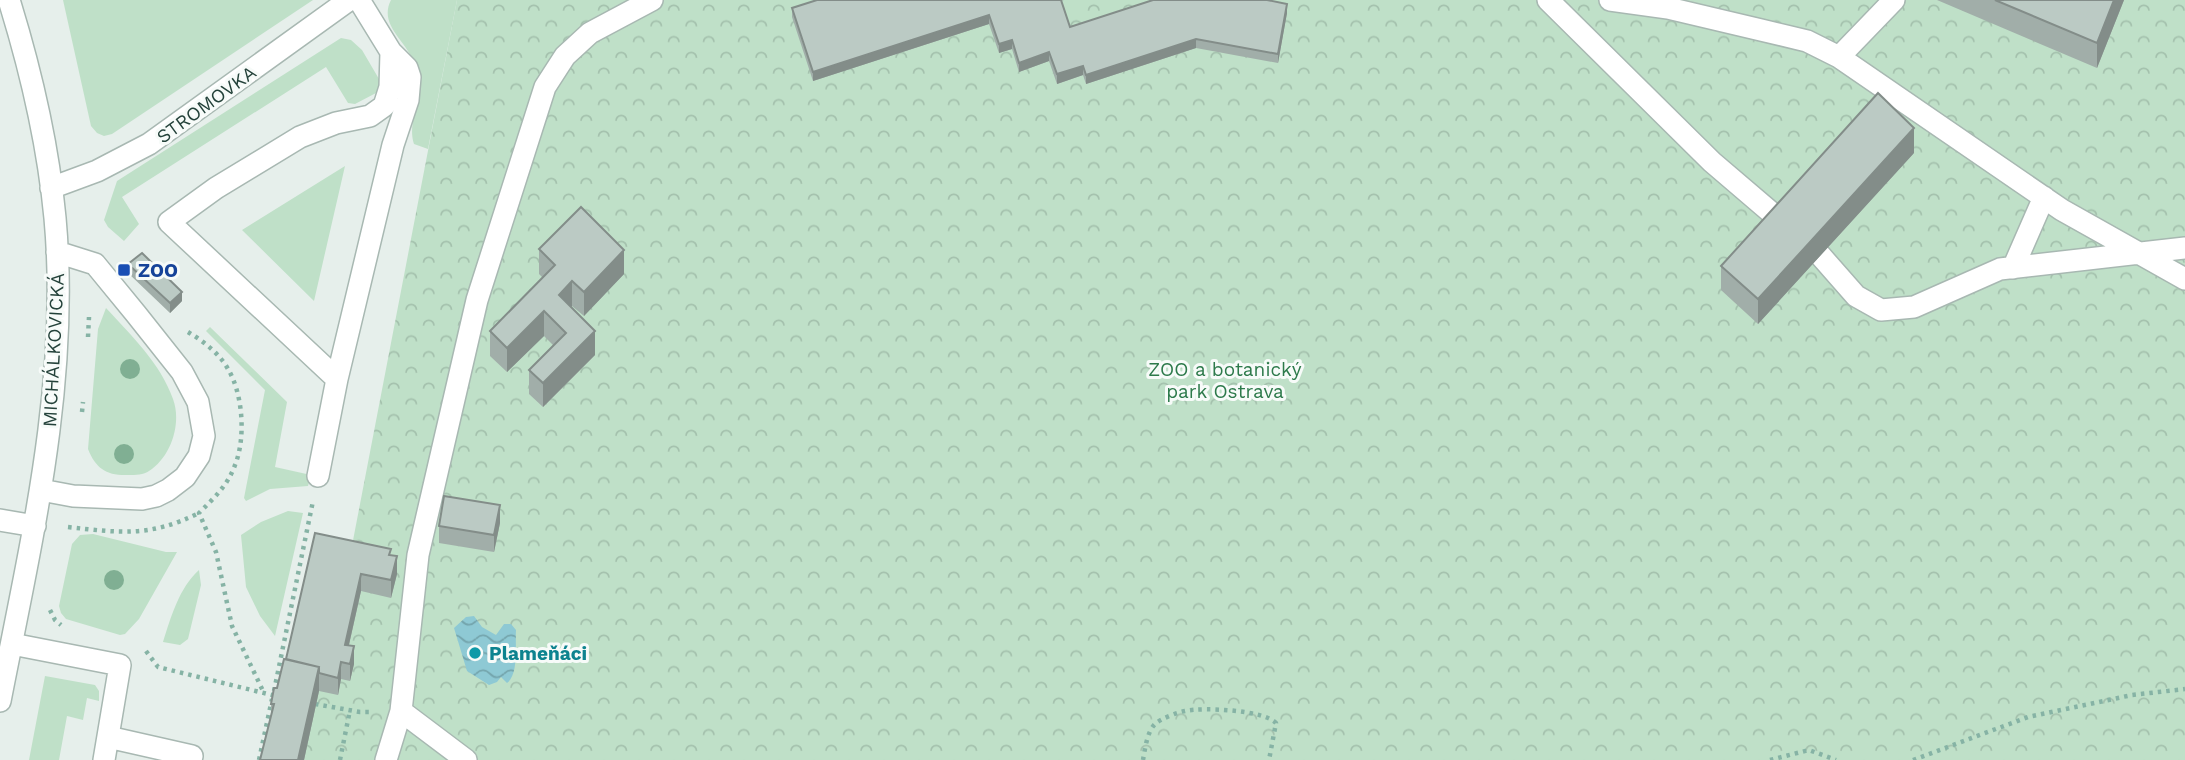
<svg xmlns="http://www.w3.org/2000/svg" width="2185" height="760" font-family="'Work Sans',sans-serif">
<defs>
<pattern id="forest-crowns" width="20" height="18" patternUnits="userSpaceOnUse" patternTransform="scale(1.75)"><rect width="20" height="18" fill="#bfe0c8"/><path d="M2 6a3 3 0 1 1 6 0M12 15a3 3 0 1 1 6 0" fill="none" stroke="#a4c1ad"/></pattern>
<pattern id="water-waves" width="16" height="10" patternUnits="userSpaceOnUse" patternTransform="scale(1.75)"><rect width="16" height="10" fill="#8ec9d4"/><path d="M0 5q4-4 8 0t8 0" fill="none" stroke="#74a5ad"/></pattern>
</defs>
<rect width="100%" height="100%" fill="#e6efeb"/>
<path fill="#bfe0c8" d="M63 0H313L112 134 104 136 97 133 91 126Z
M391 0H457L428 149 414 144C409 129 415 116 417 101 419 91 417 73 414 63 407 41 378 25 391 0Z
M341 38 351 40 362 50 379 79 380 87 376 93 355 104 348 103 326 67 122 197 139 224 124 241 108 227 104 220 117 181Z
M345 166 314 301 242 230Z
M106 308C131 335 161 364 173 399 182 423 171 457 149 471 144 475 135 475 129 475 107 476 96 469 88 449L98 329Z
M210 327 287 402 275 467 311 475 308 486 270 489 246 501 244 498 265 390 206 331Z
M288 511 303 513 275 636 260 616 246 587 241 535 261 522Z
M93 534 166 552H177L139 619 125 634 120 635 66 619 61 613 59 606 72 544 80 535Z
M199 570 201 585 188 639 180 645 163 642C171 617 179 588 199 570Z
M45 676 95 685 99 691V701L87 698 83 720 67 716 59 760H29Z"/>
<path fill="url(#forest-crowns)" d="M457 0H2185V760H266L350 556Z"/>
<path fill="url(#water-waves)" d="M474 616 482 627 496 635 504 624H511L516 630C515 645 519 674 507 683L501 677 497 682 489 685 467 671 454 628 466 617Z"/>
<g fill="none" stroke-linecap="round" stroke-linejoin="round">
<defs>
<path id="minor" d="M1548 0 1712 162 1781 221
M1610 0 1668 8 1761 30 1807 41 1839 57 2062 210 2185 279
M1839 57 1894 0
M51 188 97 171 149 144 349 0
M1820 255 1856 296 1881 310 1914 307 2000 269 2185 248
M2013 268 2044 197
M337 379 169 222 216 188 300 137 336 123 370 116 384 106 390 87 391 52
M318 476 337 379 393 145 408 100 410 77 407 68 391 52 359 0
M41 490 73 496 142 499 156 496 168 490 185 477 199 456 204 436 198 402 182 372 136 314 95 264 57 252
M0 520 35 526
M12 644 120 665 104 760
M0 701C31 542 70 381 55 218 48 144 31 71 9 0
M401 711 466 760
M108 737 192 756 191 760
M386 760 401 711 418 555 477 300 545 87 565 56 590 33 652 0"/>
</defs>
<use href="#minor" stroke="#a8b8b2" stroke-width="24"/>
<path stroke="#86b3a5" stroke-width="4.5" stroke-dasharray="3.5 5" stroke-linecap="butt" d="M188 332C203 341 219 353 228 369 243 394 246 438 235 465 228 485 214 498 199 513L216 552 232 626 263 691
M88 337 89 317
M82 412 83 402
M68 527C121 533 150 537 199 513
M50 610 55 620 61 625
M146 651 158 667 276 696
M274 691 313 501
M315 704 360 712H372
M259 760 272 699
M340 760 350 710
M1143 760C1145 749 1147 732 1155 724 1160 719 1178 712 1185 711 1203 707 1264 710 1276 723L1269 760
M1770 760 1809 750 1836 760
M1913 760 2028 717 2132 695 2185 689"/>
<use href="#minor" stroke="#fff" stroke-width="21"/>
</g>
<g fill="#80af93">
<circle cx="130" cy="369" r="10"/>
<circle cx="124" cy="454" r="10"/>
<circle cx="114" cy="580" r="10"/>
</g>
<path fill="#a1aea9" d="M817 0H1064L1061 1 1070 27 1287 13 1278 63 1196 48 1086 84 1083 75 1057 84 1049 61 1019 72 1012 49 999 53 989 24 813 81 792 17V8Z
M1937 0H2124L2097 68Z
M1914 153 1758 324 1721 290V266Z
M539 249 624 274 584 316 572 306 571 307 595 355 543 407 529 394V370L553 345 544 336 507 372 490 356V331L543 278 539 274Z
M128 264 182 301 170 313 128 273Z
M500 523 494 552 439 543V526Z
M315 533 391 555 397 574 391 598 361 591 349 645 354 664 350 681 341 679 338 695 319 691 304 760H260L271 716V704L277 688 286 659Z"/>
<path fill="#838d89" d="M2114 0H2124L2097 68V43Z
M1287 4V13L1278 63V54Z
M989 15V24L813 81V72Z
M1196 39V48L1086 84V75Z
M1012 40V49L999 53V44Z
M1049 52V61L1019 72V63Z
M1083 66V75L1057 84V74Z
M1914 128V153L1758 324V299Z
M624 250V274L584 316V292Z
M572 281V306L559 320V295Z
M182 292V301L170 313V303Z
M544 311V336L507 372V348Z
M595 331V355L543 407V383Z
M500 505V523L494 552V535Z
M397 556V574L391 598V580Z
M361 574V591L345 662V645Z
M354 646V664L350 681V664Z
M341 662V679L338 695V678Z
M319 667V691L304 760H298Z"/>
<path fill="#bbcac4" stroke="#838d89" stroke-width="2" d="M817 0H1061L1070 27 1153 0H1267L1287 4 1278 54 1196 39 1086 75 1083 66 1057 74 1049 52 1019 63 1012 40 999 44 989 15 813 72 792 8Z
M1995 0H2114L2097 43Z
M1878 93 1914 128 1758 299 1721 266Z
M581 207 624 250 584 292 572 281 559 295 595 331 543 383 529 370 566 333 544 311 507 348 490 331 555 265 539 249Z
M142 253 182 292 170 303 128 264Z
M444 496 500 505 494 535 439 526Z
M315 533 391 549 389 555 397 556 391 580 361 574 345 645 354 646 350 664 341 662 338 678 319 673V667L286 659Z
M284 659 319 667 298 760H260L274 704H271L274 688H277Z"/>
<rect fill="#1a4fb4" stroke="#f7fbf9" stroke-width="2.5" x="117" y="263" width="14" height="14" rx="3.5"/>
<circle fill="#0f9aa8" stroke="#f7fbf9" stroke-width="2.5" cx="475" cy="653" r="7"/>
<g text-anchor="middle" stroke-width="6" stroke-linejoin="round" paint-order="stroke">
<g font-size="19" fill="#24423a" stroke="#f7fbf9">
<text transform="translate(206 104) rotate(-36)" y="7">STROMOVKA</text>
<text transform="translate(53 350) rotate(-87)" y="7">MICHÁLKOVICKÁ</text>
</g>
<g font-size="19" font-weight="bold" fill="#164399" stroke="#f7fbf9" text-anchor="start">
<text x="138" y="277">ZOO</text>
</g>
<g font-size="19" fill="#2d7a4b" stroke="#f7fbf9">
<text x="1225" y="376">ZOO a botanický<tspan x="1225" dy="22">park Ostrava</tspan></text>
</g>
<g font-size="19" font-weight="bold" fill="#0d838f" stroke="#f7fbf9" text-anchor="start">
<text x="489" y="660">Plameňáci</text>
</g>
</g>
</svg>
